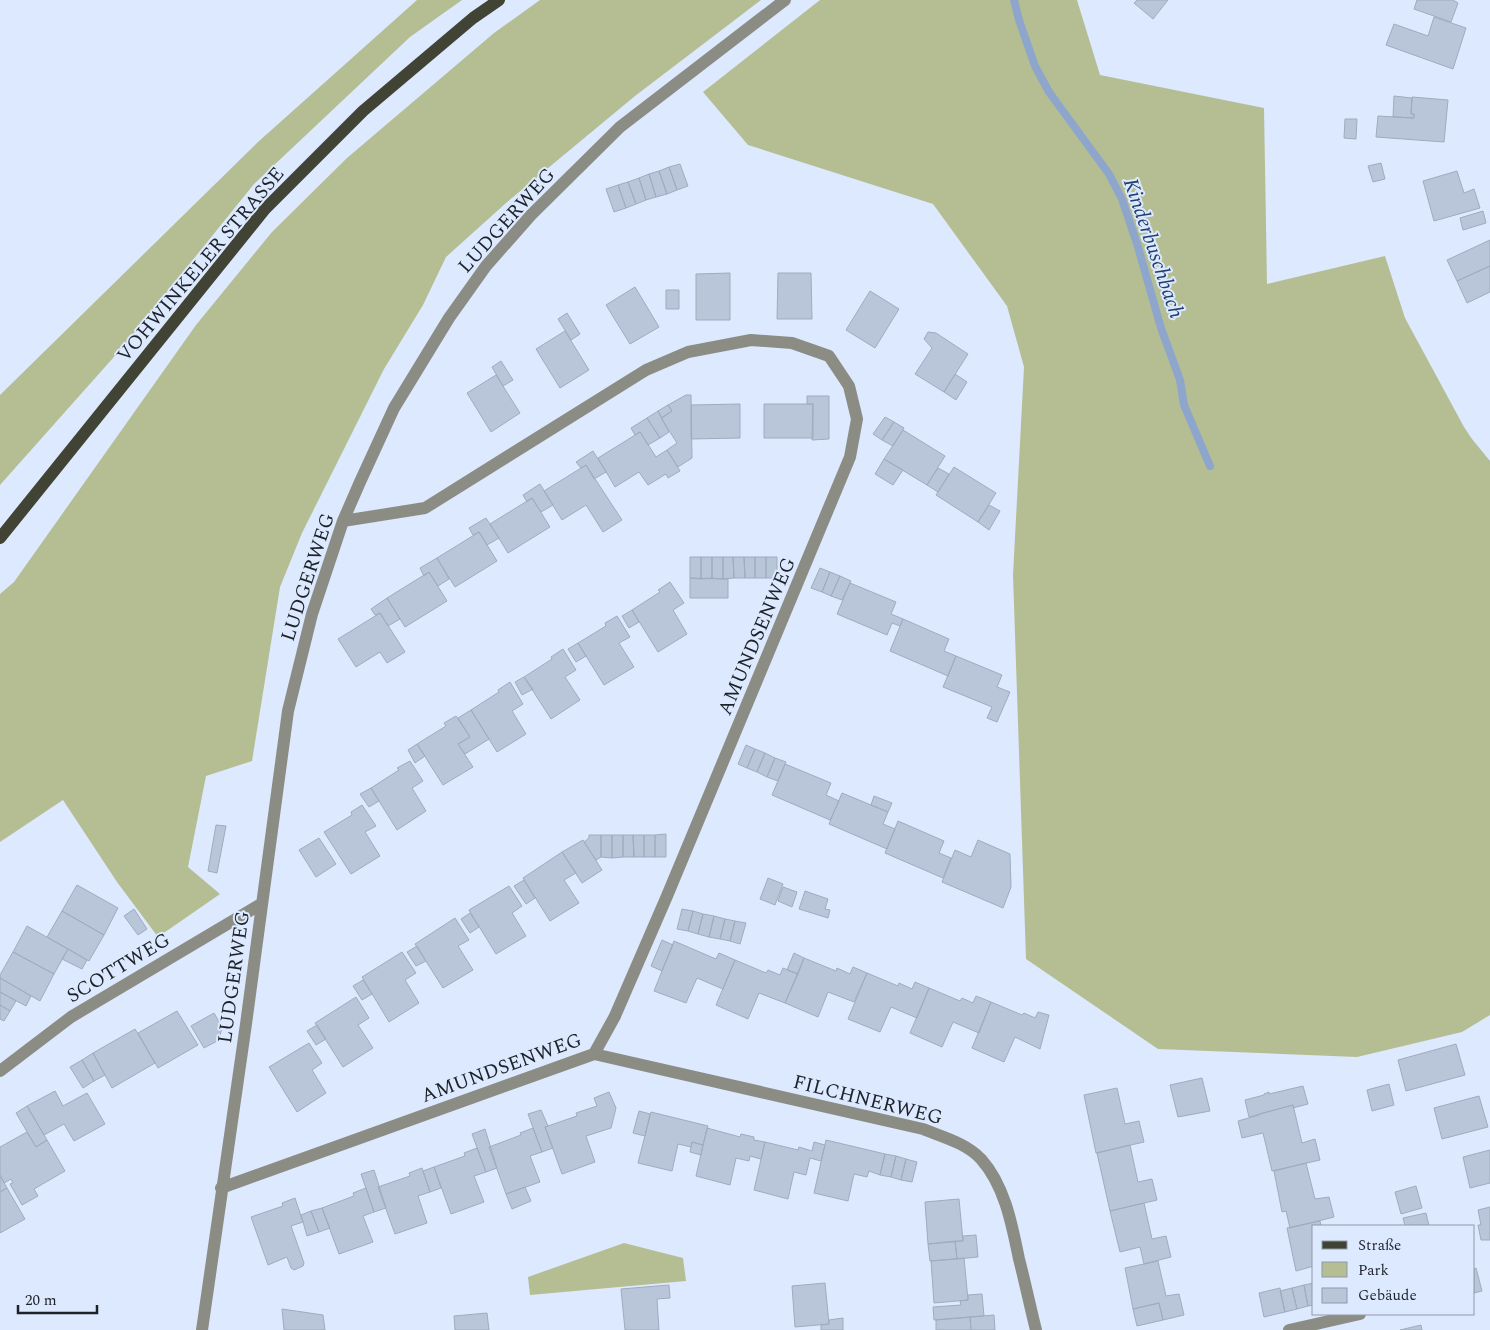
<svg xmlns="http://www.w3.org/2000/svg" width="1490" height="1330" font-family="Spectral,serif">
<rect width="100%" height="100%" fill="#dce9fe"/>
<path fill="#b5be93" d="M417 0H462L410 37 254 184 121 349 0 485V395L258 142Z
M540 0H761L635 96 506 203 446 257 423 305 384 369 302 533 280 587 252 761 206 776 188 867 220 894 158 937 117 882 63 800 0 842V594L14 582 196 325 272 232 347 158 494 33Z
M820 0H1077L1100 75 1264 108 1267 284 1385 256 1405 318 1464 427 1472 439 1490 461V1015L1462 1032 1357 1057 1158 1049 1026 959 1013 575 1024 367 1007 306 933 204 748 145 703 92Z
M624 1243 683 1258 686 1281 530 1295 528 1277Z"/>
<g fill="none" stroke-linecap="round" stroke-linejoin="round">
<path stroke="#8ea6cb" stroke-width="8" d="M1014 0 1019 20 1035 66 1049 92 1109 174 1122 199 1138 247 1161 328 1180 380 1184 405 1210 466"/>
</g>
<path fill="#b9c5d9" stroke="#9facbf" d="M1137 0H1168L1153 19 1134 3Z
M1417 0H1453L1458 3 1451 22 1414 9Z
M1434 17 1466 28 1453 69 1386 45 1394 24 1428 36Z
M1394 96 1412 98 1411 114H1414V118L1393 117Z
M1412 97 1448 100 1444 142 1376 137 1378 116 1414 118V114H1411Z
M1345 119H1357L1356 139 1344 138Z
M1381 163 1385 179 1373 182 1368 166Z
M680 164 688 186 677 190 669 167Z
M669 167 677 190 667 194 659 171Z
M659 171 667 194 656 197 649 174Z
M1457 171 1464 193 1474 189 1480 208 1434 221 1423 181Z
M649 174 656 197 646 200 639 178Z
M639 178 646 200 636 204 628 182Z
M628 182 636 204 626 208 618 185Z
M618 185 626 208 614 212 606 189Z
M1483 211 1486 223 1463 230 1460 218Z
M1490 240V266L1457 281 1447 260Z
M1490 266V292L1467 303 1457 281Z
M730 273V320H696V274Z
M778 273H811L812 319H777Z
M635 287 659 327 630 344 606 305Z
M666 290H679V309H666Z
M870 291 899 309 875 348 846 330Z
M567 313 580 334 571 340 558 319Z
M565 331 589 370 560 388 536 349Z
M928 332 936 333 968 354 944 392 915 374 932 348 924 339Z
M501 361 513 380 503 386 492 367Z
M955 374 967 382 956 400 944 392Z
M496 375 520 413 491 432 467 393Z
M686 395H691L692 458 678 467 667 450 677 443 661 418 672 411 668 405Z
M807 396H829V439L812 440 813 404H807Z
M740 404V438L691 439V405Z
M764 404H813V438H764Z
M668 405 672 411 662 418 658 411Z
M658 411 669 432 660 438 647 418Z
M885 417 894 422 882 440 873 434Z
M647 418 660 438 648 445 640 432 635 435 631 428Z
M894 422 904 428 893 446 882 440Z
M903 430 945 456 927 485 884 459Z
M640 432 656 457 667 450 680 471 668 478 666 474 648 485 639 472 615 487 598 458Z
M593 451 606 472 594 479 586 465 581 468 576 462Z
M884 459 903 470 893 485 875 474Z
M586 465 622 520 603 532 586 505 562 520 544 491Z
M954 467 996 493 978 522 936 495Z
M938 468 949 474 938 492 927 485Z
M540 484 553 505 541 512 532 498 527 502 523 495Z
M532 498 550 527 508 553 490 524Z
M989 505 1000 511 989 530 978 522Z
M486 518 499 538 487 545 479 532 473 535 469 528Z
M479 532 497 561 455 587 437 558Z
M690 557H701V579L690 578Z
M701 557H712V578L701 579Z
M712 557H723V579L712 578Z
M723 557H733L734 578 723 579Z
M733 557H744L745 578H734Z
M744 557H755V578H745Z
M755 557H766V578H755Z
M766 557H777V578H766Z
M437 558 449 579 438 586 429 572 424 576 420 568Z
M820 568 830 572 822 592 811 588Z
M429 572 447 601 405 627 387 598Z
M830 572 840 576 831 596 822 592Z
M840 576 851 581 842 600 831 596Z
M690 578 728 579V598H690Z
M670 582 684 603 673 610 687 634 658 652 632 610 660 592 658 590Z
M850 583 896 602 891 614 903 619 900 626 892 623 887 635 837 614Z
M387 598 400 619 388 626 380 613 375 615 371 609Z
M632 610 639 622 629 628 622 616Z
M380 613 405 652 387 663 380 652 356 667 338 639Z
M617 616 630 637 619 643 634 667 604 685 578 643 606 626 605 623Z
M903 619 949 639 944 651 956 656 948 676 890 651Z
M578 643 586 656 576 662 568 649Z
M563 649 576 670 565 677 580 700 551 719 524 677 552 659 551 657Z
M956 656 1002 675 997 687 1010 692 997 722 987 718 992 707 943 687Z
M524 677 533 689 522 695 515 682Z
M510 682 523 704 512 711 526 734 497 752 471 710 499 692 498 690Z
M471 710 489 739 465 754 458 744 470 737 458 718Z
M456 716 470 737 458 744 473 767 443 785 417 744 446 726 444 723Z
M417 744 425 756 415 763 408 750Z
M746 745 755 749 747 768 738 764Z
M755 749 765 753 757 772 747 768Z
M765 753 775 758 767 777 757 772Z
M775 758 786 762 778 781 767 777Z
M410 761 423 781 412 788 426 811 397 830 371 788 399 770 397 768Z
M785 764 831 783 826 795 839 801 830 820 772 795Z
M371 788 379 801 369 807 360 794Z
M842 793 888 812 883 824 895 829 887 849 829 824Z
M874 796 892 803 888 812 871 805Z
M362 805 376 826 365 832 380 856 351 874 324 832 352 815 351 812Z
M898 821 944 841 939 853 951 858 943 878 885 853Z
M216 825 226 826 217 873 208 871Z
M666 834V857H655V835Z
M589 835H601V857L596 860 584 842 589 838Z
M601 835H612V858L601 857Z
M612 835H623V857L612 858Z
M623 835H633L634 857H623Z
M633 835H644V857H634Z
M644 835H655V857H644Z
M319 838 336 864 316 877 299 850Z
M583 840 602 870 582 883 562 852Z
M978 840 1010 854 1011 887 1003 908 942 882 955 850 971 857Z
M562 852 576 873 564 880 579 903 550 921 523 878Z
M768 878 783 884 775 905 760 899Z
M524 880 535 898 526 904 514 886Z
M77 885 118 908 104 935 62 911Z
M509 886 522 906 512 913 526 936 496 954 469 910Z
M783 887 797 892 792 907 778 901Z
M805 891 828 899 825 909 830 910 828 918 799 909Z
M134 909 147 929 138 935 124 916Z
M682 909 693 911 688 931 677 929Z
M62 911 104 935 89 961 47 937Z
M693 911 703 914 698 934 688 931Z
M470 913 479 927 470 933 461 919Z
M703 914 714 916 709 937 698 934Z
M714 916 725 919 720 939 709 937Z
M455 918 469 940 458 946 473 970 443 988 415 944Z
M725 919 735 921 730 941 720 939Z
M735 921 746 923 740 944 730 941Z
M27 926 68 949 54 974 13 952Z
M662 940 673 945 662 971 651 966Z
M674 941 716 959 719 953 735 960 723 989 697 978 686 1003 654 991Z
M417 946 426 961 416 966 407 952Z
M68 949 87 960 82 969 62 959Z
M13 952 54 974 40 1001 0 978V975Z
M402 952 416 973 405 980 419 1003 389 1022 362 977Z
M794 953 804 958 798 974 787 970Z
M804 958 836 971 837 968 850 974 853 967 867 973 854 1002 828 992 818 1017 785 1003Z
M735 960 766 973 768 970 780 975 783 968 798 974 785 1003 759 993 748 1019 716 1005Z
M867 973 898 986 899 983 912 989 915 982 929 988 917 1018 891 1007 880 1032 848 1019Z
M0 978 31 996 26 1006 0 992Z
M363 980 372 994 362 1000 353 986Z
M929 988 960 1001 962 998 973 1003 976 996 991 1002 979 1033 953 1022 942 1047 910 1033Z
M0 992 16 1001 10 1011 0 1005Z
M356 997 369 1018 358 1025 373 1048 343 1067 315 1023Z
M991 1002 1022 1015 1024 1013 1035 1018 1038 1012 1049 1015 1040 1049 1015 1037 1004 1062 972 1048Z
M0 1005 10 1011 4 1021 0 1019Z
M177 1011 198 1045 158 1068 138 1033Z
M214 1013 222 1027 219 1040 204 1048 191 1026Z
M317 1025 326 1039 316 1045 307 1031Z
M135 1029 155 1063 112 1088 93 1053Z
M309 1043 322 1063 312 1070 326 1093 297 1112 269 1067Z
M1456 1044 1465 1075 1406 1091 1398 1060Z
M93 1053 105 1075 94 1081 82 1060Z
M82 1060 94 1081 83 1088 70 1067Z
M1202 1078 1210 1111 1178 1117 1170 1085Z
M1389 1084 1394 1105 1372 1111 1367 1090Z
M1303 1086 1308 1104 1293 1108V1105L1249 1117 1245 1100 1264 1095V1094L1269 1092V1094Z
M1117 1088 1125 1124 1139 1121 1144 1142 1096 1153 1084 1095Z
M55 1091 63 1106 87 1093 105 1124 74 1141 64 1124 44 1135 27 1106Z
M609 1092 616 1108 611 1128 586 1136 595 1162 562 1174 545 1127 577 1116 576 1113 597 1106 594 1098Z
M1479 1096 1488 1127 1442 1139 1434 1108Z
M1293 1105 1302 1143 1315 1139 1320 1160 1272 1171 1263 1133 1242 1138 1238 1121 1259 1115V1114Z
M27 1106 47 1140 36 1147 16 1113Z
M541 1110 548 1126 545 1127 553 1148 542 1152 528 1114Z
M639 1111 650 1114 645 1136 633 1133Z
M651 1112 708 1126 703 1145 692 1142 691 1147 678 1144 672 1171 638 1163Z
M533 1128 542 1152 530 1156 540 1182 506 1194 489 1147 521 1135 520 1133Z
M707 1128 740 1137 741 1134 754 1137V1140L765 1142 761 1159 750 1156 749 1161 736 1158 730 1185 696 1176Z
M485 1129 497 1168 486 1172 472 1134Z
M27 1132 36 1147 47 1140 65 1171 34 1189 38 1196 22 1205 10 1184 13 1183 11 1179 4 1183 0 1175V1147Z
M826 1140 885 1154 880 1175 869 1171 867 1177 854 1174 848 1201 814 1193Z
M692 1142 703 1145 701 1155 690 1152Z
M765 1142 798 1150 799 1147 812 1151 814 1142 825 1145 821 1161 810 1158 806 1175 794 1172 788 1199 754 1190Z
M1130 1145 1138 1182 1152 1179 1157 1200 1110 1211 1097 1153Z
M477 1148 486 1172 474 1176 484 1202 451 1214 434 1167 465 1156 464 1153Z
M1490 1150V1183L1470 1188 1463 1157Z
M885 1154 896 1156 891 1177 880 1175Z
M896 1156 906 1159 901 1180 891 1177Z
M906 1159 917 1162 912 1182 901 1180Z
M1306 1163 1315 1199 1329 1197 1334 1217 1290 1228 1286 1211 1282 1212 1274 1171Z
M434 1167 441 1188 430 1192 423 1171Z
M422 1168 430 1192 418 1196 427 1223 395 1234 378 1187 410 1176 409 1173Z
M374 1170 386 1208 374 1212 361 1174Z
M0 1175 7 1188 0 1192Z
M1416 1186 1422 1208 1401 1214 1395 1192Z
M525 1187 531 1201 512 1209 506 1194Z
M7 1188 25 1219 0 1233V1192Z
M366 1188 374 1212 363 1216 373 1242 339 1254 322 1208 354 1196 353 1193Z
M295 1198 303 1222 291 1226 304 1263 303 1266 294 1270 291 1268 287 1257 268 1265 251 1217 283 1206 282 1203Z
M959 1199 963 1241 928 1244 925 1202Z
M1144 1203 1152 1239 1166 1236 1171 1257 1144 1264 1140 1247 1120 1252 1110 1211Z
M1490 1207V1240H1481L1478 1225H1481L1478 1210Z
M322 1208 330 1228 319 1232 311 1211Z
M311 1211 319 1232 307 1236 301 1215Z
M1426 1213 1429 1226H1405L1403 1218Z
M1320 1221 1321 1226H1314V1266L1296 1271 1287 1228Z
M976 1235 978 1257 957 1259 955 1241H963V1236Z
M955 1241 957 1259 930 1261 928 1244Z
M964 1258 968 1300 934 1303 931 1261Z
M1158 1261 1166 1296 1179 1294 1184 1315 1163 1320 1159 1303 1133 1309 1125 1268Z
M1476 1268 1482 1291 1474 1293V1269Z
M825 1283 829 1324 795 1327 792 1286Z
M1314 1283V1305L1308 1306 1304 1285Z
M669 1285 670 1298 657 1299 659 1330H625L621 1289Z
M1304 1285 1308 1306 1297 1309 1292 1288Z
M1280 1288 1285 1312 1264 1317 1259 1293Z
M1292 1288 1297 1309 1285 1312 1280 1291Z
M982 1294 984 1316 934 1320 933 1307 961 1305 960 1301 968 1300V1295Z
M1159 1303 1163 1320 1137 1326 1133 1309Z
M282 1309 323 1315 325 1330H284Z
M487 1313 489 1330H455L454 1316Z
M994 1315 995 1330H971L970 1317Z
M970 1317 971 1330H936V1320Z
M843 1318V1330H821V1325L829 1324V1320Z
M1421 1325 1422 1330H1400Z"/>
<g fill="none" stroke-linecap="round" stroke-linejoin="round">
<path stroke="#8b8d84" stroke-width="12" d="M594 1054 923 1129C943 1137 966 1143 981 1159 1005 1186 1012 1225 1019 1259 1025 1282 1030 1306 1036 1330
M0 1071 71 1017 261 904
M221 1188 594 1054 615 1016 667 896 850 457 857 419 849 386 829 356 792 343 751 340 688 352 646 370 425 508 343 521
M202 1330 246 1024 288 711 312 614 343 521 360 482 394 408 449 318 486 266 531 215 620 127 785 0
M1289 1330 1360 1314"/>
<path stroke="#414434" stroke-width="12" d="M0 538 265 209 363 111 473 18 499 0"/>
</g>
<g text-anchor="middle" stroke-width="4" stroke-linejoin="round" paint-order="stroke">
<g font-size="20" fill="#1d2229" stroke="#dce9fe">
<text transform="translate(506 220) rotate(-48)" y="7">LUDGERWEG</text>
<text transform="translate(200 264) rotate(-50)" y="7">VOHWINKELER STRASSE</text>
<text transform="translate(307 577) rotate(-72)" y="7">LUDGERWEG</text>
<text transform="translate(756 636) rotate(-67)" y="7">AMUNDSENWEG</text>
<text transform="translate(118 967) rotate(-31)" y="7">SCOTTWEG</text>
<text transform="translate(233 977) rotate(-82)" y="7">LUDGERWEG</text>
<text transform="translate(501 1067) rotate(-20)" y="7">AMUNDSENWEG</text>
<text transform="translate(868 1099) rotate(14)" y="7">FILCHNERWEG</text>
</g>
<g font-size="21" font-style="italic" fill="#203e6e" stroke="#dce9fe">
<text transform="translate(1154 248) rotate(71)" y="7">Kinderbuschbach</text>
</g>
</g>
<rect x="1312" y="1225" width="162" height="90" fill="#dce9fe" stroke="#9099a9"/>
<rect x="1322" y="1241" width="25" height="8" fill="#414434" stroke="#9099a9"/>
<text x="1358" y="1250" font-size="15" fill="#1d2229">Straße</text>
<rect x="1322" y="1262" width="25" height="15" fill="#b5be93" stroke="#9099a9"/>
<text x="1358" y="1275" font-size="15" fill="#1d2229">Park</text>
<rect x="1322" y="1288" width="25" height="15" fill="#b9c5d9" stroke="#9099a9"/>
<text x="1358" y="1300" font-size="15" fill="#1d2229">Gebäude</text>
<path d="M18 1305v8h79v-8" fill="none" stroke="#1d2229" stroke-width="2.5"/>
<text x="25" y="1305" font-size="15" fill="#1d2229" stroke="#dce9fe" stroke-width="4" paint-order="stroke">20 m</text>
</svg>
